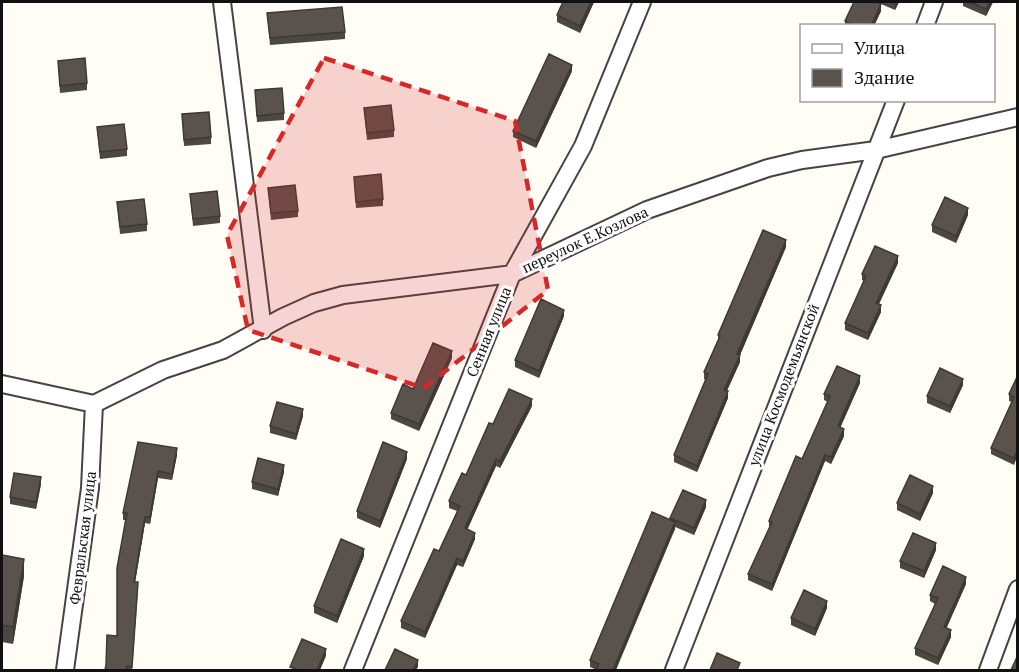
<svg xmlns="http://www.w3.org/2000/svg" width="1019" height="672" font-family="'PT Serif',serif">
<rect width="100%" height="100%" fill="#fffdf5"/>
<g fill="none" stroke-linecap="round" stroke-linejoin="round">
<defs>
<path id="minor" d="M222 2 263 330
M925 26 934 2
M2 384 94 404
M94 404 163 370 223 350 283 317 314 303 343 295 512 274 647 210 768 168 802 160 876 150 1018 117
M65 670 90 488 94 404
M353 670 512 274 583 146 642 2
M674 670 896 100
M988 670 1018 589"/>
</defs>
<use href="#minor" stroke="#444" stroke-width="20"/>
<use href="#minor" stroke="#fff" stroke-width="16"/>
</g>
<path fill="#4d4742" d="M594 2 580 33 557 22V15Z
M854 2H899L895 10 881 4V11L874 26H845V21Z
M963 2H993L986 16 963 6Z
M267 13 345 32V39L270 45Z
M58 61 87 83V90L60 93Z
M572 71 536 148 513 137V131Z
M255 90 284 113V120L257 122Z
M364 108 394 130V137L367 140Z
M182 114 211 137V144L184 146Z
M97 127 127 149V156L100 159Z
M354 177 383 199V206L356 208Z
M268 188 298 211V217L271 220Z
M190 194 220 216V223L193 226Z
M117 202 147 224V231L120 234Z
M968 215 956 243 932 232V225Z
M786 247 740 355V362L727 391 728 398 697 472 674 462V455L706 380 704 379V372L718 341V335Z
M898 263 879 304 881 312 868 340 845 330V323L864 281 862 280V274Z
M564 316 539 378 515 367V360Z
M452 358 419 431 391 419V413Z
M1017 377 1014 465 991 454V448L1012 402 1009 401V394Z
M860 383 840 427 844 436 831 464 825 461 772 591 748 580V574L769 528V521L802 459 828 402 824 400V394Z
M963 385 950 413 927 403V396Z
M532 406 500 468 496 466 467 529 475 539 463 567 457 565 425 638 401 628V621L439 551 457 511 449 508V501L466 475 493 424Z
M303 416 296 440 270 433V426Z
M138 442 177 455 172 480 158 478 150 524 145 523 135 582 138 589 132 670H105L117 636 125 520H123V513Z
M407 459 380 528 357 518V511Z
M284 472 278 496 252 489V482Z
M41 484 36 509 10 504V497Z
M933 493 920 521 897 510V503Z
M706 507 694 535 675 527V529L597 670 590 667V660L670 520V518Z
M936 550 924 578 900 568V561Z
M2 555 24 576 13 644 2 642Z
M364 556 337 623 314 613V606Z
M966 584 946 628 951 637 938 665 915 655V648L935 604 930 601V595Z
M827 608 815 636 791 625V618Z"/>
<path fill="#3f3936" d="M591 2H594L580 33V26Z
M896 2H899L895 10V3Z
M990 2H993L986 16V9Z
M881 4V11L874 26H871Z
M572 65V71L536 148V141Z
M968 208V215L956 243V236Z
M786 240V247L740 355V362L724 396V390L737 354Z
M898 256V263L876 310V303Z
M881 305V312L868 340V333Z
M564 310V316L539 378V371Z
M452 351V358L419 431V424Z
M860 376V383L838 433V426Z
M963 379V385L950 413V406Z
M728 391V398L697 472V466Z
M532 399V406L500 468V461Z
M303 409V416L296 440V434Z
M844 429V436L831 464V457Z
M177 448V455L172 480V474Z
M1017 451V457L1014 465V458Z
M407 452V459L380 528V521Z
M825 455V461L772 591V584Z
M496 459V466L465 535V528Z
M284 465V472L278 496V489Z
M158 471V478L150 524V517Z
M41 477V484L36 509V502Z
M933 486V493L920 521V514Z
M706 500V507L694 535V528Z
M145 517V523L134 589V582Z
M675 522V529L616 670H613Z
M475 533V539L463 567V561Z
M936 543V550L924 578V571Z
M364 549V556L337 623V616Z
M457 558V565L425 638V632Z
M24 559V576L13 644V627Z
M966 577V584L944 634V627Z
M827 601V608L815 636V629Z
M951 630V637L938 665V658Z
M326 649V656L320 670H317Z
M418 660V667L416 670H413Z"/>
<path fill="#5a524d" stroke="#3f3936" stroke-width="1.5" d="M563 2H591L580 26 557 15Z
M854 2H876L881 4 871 26H854L845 21Z
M969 2H990L986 9Z
M342 7 345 32 270 38 267 13Z
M549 54 572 65 536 141 513 131Z
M85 58 87 83 60 86 58 61Z
M282 88 284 113 257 116 255 90Z
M391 105 394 130 367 133 364 108Z
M209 112 211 137 184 140 182 114Z
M124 124 127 149 100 152 97 127Z
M381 174 383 199 356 202 354 177Z
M295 185 298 211 271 213 268 188Z
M217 191 220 216 193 219 190 194Z
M945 197 968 208 956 236 932 225Z
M144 199 147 224 120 227 117 202Z
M763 230 786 240 737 354 740 355 724 390 728 391 697 466 674 455 708 374 704 372 720 336 718 335Z
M875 246 898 256 876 303 881 305 868 333 845 323 866 276 862 274Z
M541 299 564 310 539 371 515 360Z
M433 343 452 351 419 424 391 413 403 384 413 389Z
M837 366 860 376 838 426 844 429 831 457 825 455 772 584 748 574 772 522 769 521 796 456 802 459 830 396 824 394Z
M940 368 963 379 950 406 927 396Z
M1017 377V451L1014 458 991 448 1014 397 1009 394Z
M509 389 532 399 500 461 496 459 465 528 475 533 463 561 457 558 425 632 401 621 434 549 439 551 460 506 449 501 462 473 466 475 489 423 493 424Z
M277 402 303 409 296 434 270 426Z
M138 442 177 448 172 474 158 471 150 517H145L134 582H138L132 667 127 666 126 670H105L106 665 107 635 117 636V568L127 513H123Z
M383 442 407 452 380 521 357 511Z
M258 458 284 465 278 489 252 482Z
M14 473 41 477 36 502 10 497Z
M910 475 933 486 920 514 897 503Z
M683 490 706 500 694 528 670 518Z
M652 512 675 522 613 670H596L599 664 590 660Z
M913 533 936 543 924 571 900 561Z
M341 539 364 549 337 616 314 606Z
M2 555 24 559 13 627 2 625Z
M943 566 966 577 944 627 951 630 938 658 915 648 938 598 930 595Z
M804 590 827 601 815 629 791 618Z
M302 639 326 649 317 670H298L290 667Z
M395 649 418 660 413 670H385Z
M717 653 740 663 737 670H710Z
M1017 657V670H1011Z"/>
<path fill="#d62828" fill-opacity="0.2" stroke="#d62828" stroke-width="4.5" stroke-dasharray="12 8" stroke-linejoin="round" d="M324 58 515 121 548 290 424 388 248 330 227 235Z"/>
<g text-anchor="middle" stroke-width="6" stroke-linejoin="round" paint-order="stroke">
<g font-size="15" fill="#111" stroke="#fff">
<text transform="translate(585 240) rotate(-25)" y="5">переулок Е.Козлова</text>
<text transform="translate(489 332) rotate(-68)" y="5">Сенная улица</text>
<text transform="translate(784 385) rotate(-69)" y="5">улица Космодемьянской</text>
<text transform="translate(83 538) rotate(-83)" y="5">Февральская улица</text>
</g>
</g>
<rect width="1019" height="672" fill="none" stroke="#111111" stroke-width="6"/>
<rect x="800" y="24" width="195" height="78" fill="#ffffff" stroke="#a0a0a0" stroke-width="1.5"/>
<rect x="812" y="44" width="30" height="9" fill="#ffffff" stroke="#a0a0a0" stroke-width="1.5"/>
<text x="854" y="54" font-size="18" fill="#111111">Улица</text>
<rect x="812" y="69" width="30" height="18" fill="#5a524d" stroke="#a0a0a0" stroke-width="1.5"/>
<text x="854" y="84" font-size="18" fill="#111111">Здание</text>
</svg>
